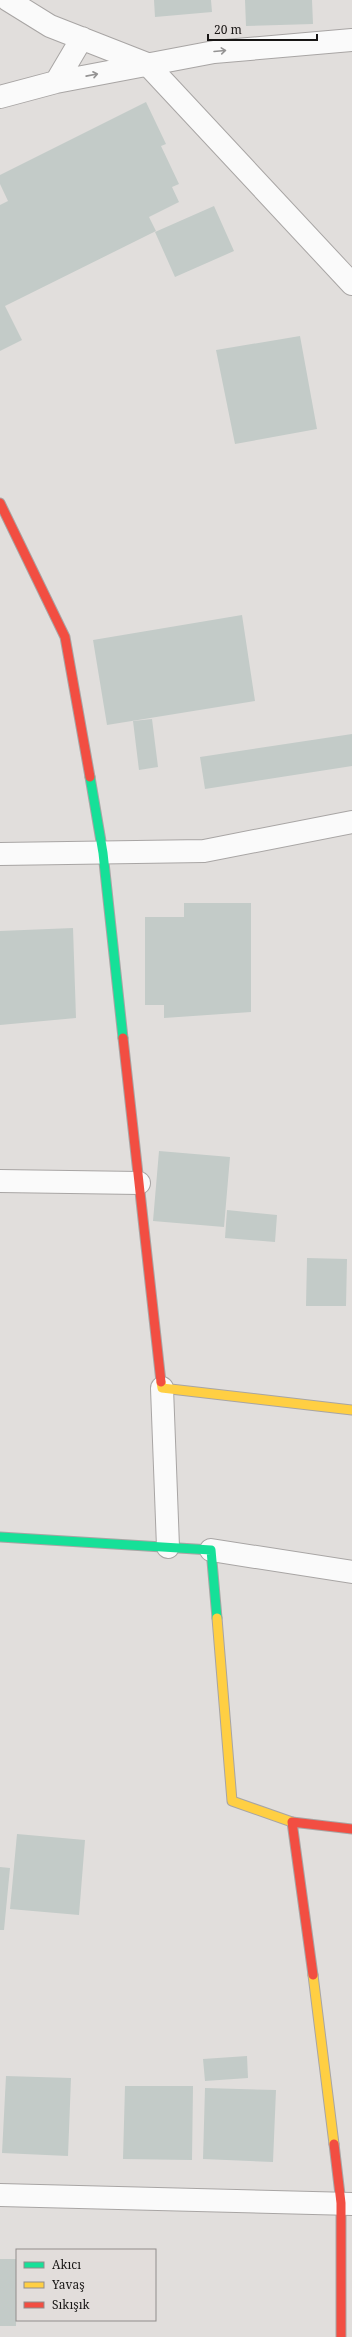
<svg xmlns="http://www.w3.org/2000/svg" width="352" height="2337" font-family="'Noto Serif',serif">
<rect width="100%" height="100%" fill="#e1dedc"/>
<path fill="#c3cbc8" d="M154 0H211L212 12 155 17Z
M245 0H312L313 24 246 26Z
M146 102 166 144 161 146 179 184 172 187 179 202 149 217 156 231 5 306 22 340 0 351V205L8 201 0 184V175Z
M214 206 234 251 175 277 155 232Z
M300 336 317 429 235 444 216 350Z
M242 615 255 701 107 725 93 640Z
M152 719 158 767 139 770 133 721Z
M352 734V766L205 789 200 757Z
M184 903H251V1012L164 1018V1005H145V917H184Z
M73 928 76 1018 0 1025V931Z
M159 1151 230 1157 224 1227 153 1221Z
M227 1210 277 1215 275 1242 225 1238Z
M307 1258 347 1259 346 1306H306Z
M17 1834 85 1840 79 1915 10 1909Z
M0 1867 10 1868 4 1930H0Z
M247 2056 248 2078 205 2081 203 2059Z
M6 2076 71 2078 68 2156 2 2153Z
M125 2086H193L192 2160 123 2159Z
M205 2088 276 2090 273 2162 203 2159Z
M0 2259H17L16 2326H0Z"/>
<g fill="none" stroke-linecap="round" stroke-linejoin="round">
<defs>
<path id="street" d="M8 0 50 26 147 64 352 284
M56 82 82 38
M0 97 56 82 214 52 352 40
M0 854 204 851 352 822
M0 1181 139 1183
M162 1388 168 1547
M211 1550 352 1572
M0 2195 352 2204"/>
<path id="fast" d="M90 777 103 853 123 1038
M0 1537 211 1550 217 1618"/>
<path id="slow" d="M161 1382 162 1388 352 1410
M217 1618 232 1801 292 1822
M313 1975 334 2144"/>
<path id="jam" d="M0 503 65 637 90 777
M123 1038 161 1382
M313 1975 292 1822 352 1829
M334 2144 341 2203V2337"/>
</defs>
<use href="#street" stroke="#a8a5a4" stroke-width="24"/>
<use href="#fast" stroke="#a8a5a4" stroke-width="11"/>
<use href="#slow" stroke="#a8a5a4" stroke-width="11"/>
<use href="#jam" stroke="#a8a5a4" stroke-width="11"/>
<use href="#street" stroke="#fafafa" stroke-width="22"/>
<use href="#fast" stroke="#16e098" stroke-width="9"/>
<use href="#slow" stroke="#ffcf43" stroke-width="9"/>
<use href="#jam" stroke="#f24e42" stroke-width="9"/>
</g>
<defs><path id="oneway-shaft" d="M-6 0H5M1.5-3L5.5 0L1.5 3" fill="none" stroke-width="1.6" stroke-linecap="round" stroke-linejoin="round"/></defs>
<g stroke="#949393">
<use href="#oneway-shaft" transform="translate(220 51) rotate(-5)"/>
<use href="#oneway-shaft" transform="translate(92 75) rotate(-11)"/>
</g>
<rect x="16" y="2249" width="140" height="72" fill="#e2dddb" stroke="#918d8c"/>
<rect x="24" y="2262" width="20" height="6" fill="#16e098" stroke="#918d8c"/>
<text x="52" y="2269" font-size="12" fill="#181615">Akıcı</text>
<rect x="24" y="2282" width="20" height="6" fill="#ffcf43" stroke="#918d8c"/>
<text x="52" y="2289" font-size="12" fill="#181615">Yavaş</text>
<rect x="24" y="2302" width="20" height="6" fill="#f24e42" stroke="#918d8c"/>
<text x="52" y="2309" font-size="12" fill="#181615">Sıkışık</text>
<path d="M208 34v6h109v-6" fill="none" stroke="#181615" stroke-width="2"/>
<text x="214" y="34" font-size="12" fill="#181615" stroke="#e2dddb" stroke-width="3" paint-order="stroke">20 m</text>
</svg>
